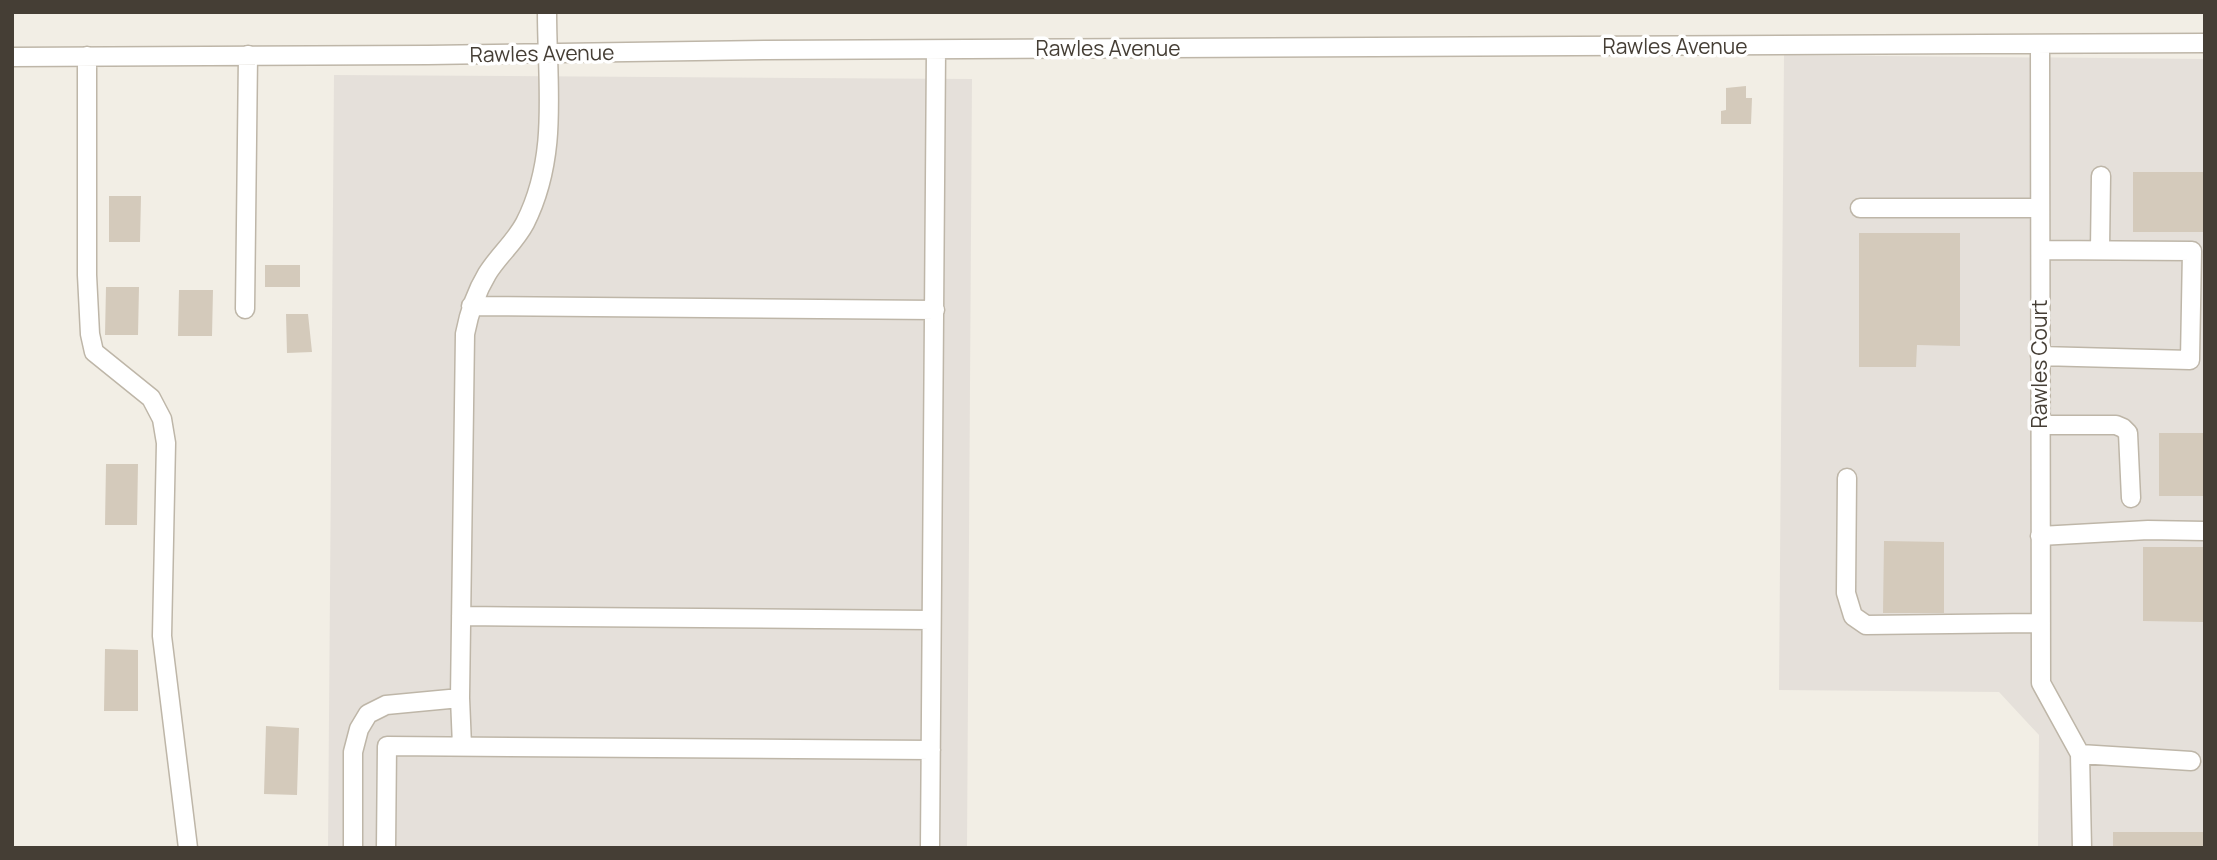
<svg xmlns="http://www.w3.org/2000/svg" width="2217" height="860" font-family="Manrope,sans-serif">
<rect width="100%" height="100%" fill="#f2eee5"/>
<path fill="#e5e0da" d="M1784 55 2205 59V848H2038L2039 735 1999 692 1779 690Z
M334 75 972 79 967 848H328Z"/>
<path fill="#d4cabb" d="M1746 86V98H1752L1751 124H1721V111L1726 110V88Z
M2133 172H2205V232H2133Z
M109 196H141L140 242H109Z
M1859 233H1960V346L1917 345 1916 367H1859Z
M265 265H300V287H265Z
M106 287H139L138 335H105Z
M179 290H213L212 336H178Z
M286 314H308L312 352 287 353Z
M2159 433H2205V496H2159Z
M106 464H138L137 525H105Z
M1884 541 1944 542V613H1883Z
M2143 547H2204L2203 622 2143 621Z
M105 649 138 650V711H104Z
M266 726 299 728 297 795 264 794Z
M2113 832H2205V848H2113Z"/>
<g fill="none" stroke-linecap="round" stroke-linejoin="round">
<defs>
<path id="minor" d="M2040 44 2041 683 2080 754 2191 761
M87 56V275L90 334 94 352 151 398 162 419 166 443 162 636 188 848
M12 57 428 55 764 50 2205 43
M1860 208H2040
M2100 249 2101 176
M471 306 935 310
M245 309 248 55
M2040 356 2190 360 2192 251 2041 250
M2040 425H2116L2123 428 2128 433 2131 498
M1847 478 1846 593 1853 616 1866 625 2041 623
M2040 536 2148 530 2205 531
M461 616 931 620
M460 698 462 746
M2080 754 2082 848
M353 848V752L359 729 368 714 386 705 460 698 465 334C469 313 475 294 487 274 498 256 515 242 525 223 559 156 547 85 547 12
M386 848 387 746 931 750
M930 848 936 50"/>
</defs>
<use href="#minor" stroke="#beb6a8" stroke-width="21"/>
<use href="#minor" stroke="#fff" stroke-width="18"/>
</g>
<g text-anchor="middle" stroke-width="7" stroke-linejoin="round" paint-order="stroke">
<g font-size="21" fill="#453e35" stroke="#fff">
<text x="1675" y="54">Rawles Avenue</text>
<text x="1108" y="56">Rawles Avenue</text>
<text transform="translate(542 54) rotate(-1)" y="7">Rawles Avenue</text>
<text transform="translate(2040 364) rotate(-90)" y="7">Rawles Court</text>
</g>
</g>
<rect width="2217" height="860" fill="none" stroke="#453e35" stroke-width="28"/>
</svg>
